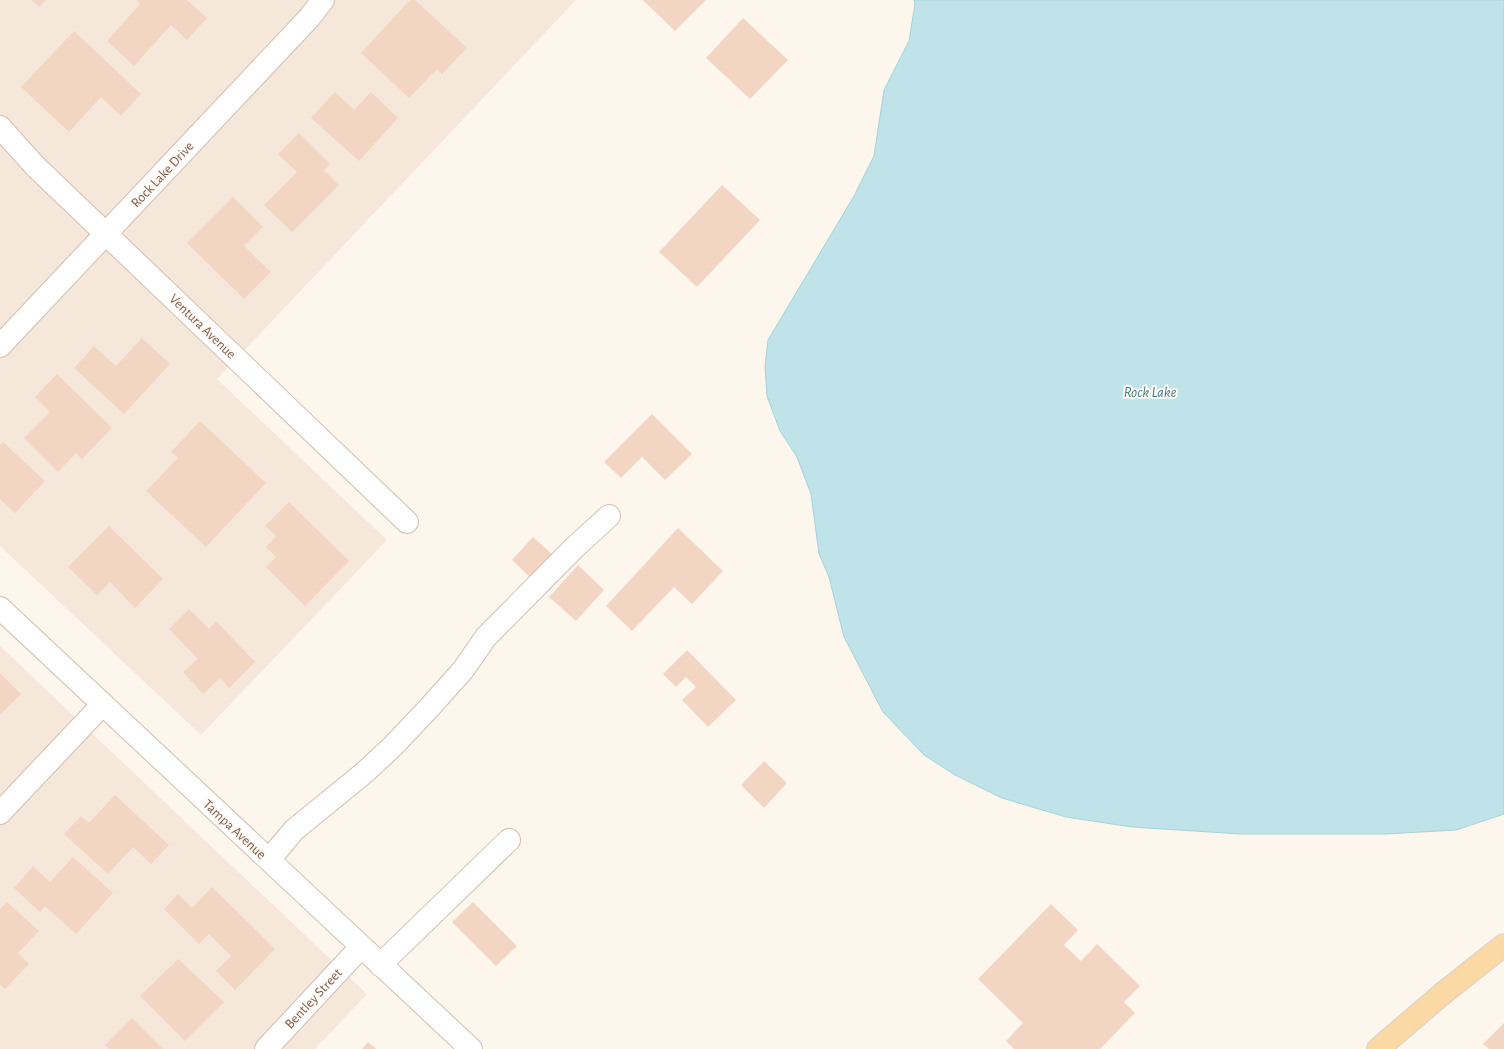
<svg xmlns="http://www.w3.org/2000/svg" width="1504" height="1049" font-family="'Alegreya Sans',sans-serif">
<rect width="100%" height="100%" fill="#fdf6ec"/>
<path fill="#f5e8da" d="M0 0H576L217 379 387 540 201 735 0 546Z
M0 646 367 994 315 1049H0Z"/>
<path fill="#bfe3e8" stroke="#a5d3da" d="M914 0H1504V814L1456 830 1386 834H1241L1132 827 1066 817 1002 798 955 775 924 755 883 712 844 637 829 577 819 554 811 494 797 457 780 431 767 396 765 367 768 340 854 196 874 156 884 90 909 41 915 4Z"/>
<path fill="#f3d5c3" d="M31 0H46L39 7Z
M136 0H187L207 18 187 40 171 25 134 66 107 41 140 4Z
M410 0H415L467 48 442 74 437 69 409 98 361 53Z
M643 0H706L675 31Z
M743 18 788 60 750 99 706 58Z
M74 31 141 94 121 116 101 97 69 132 21 87Z
M335 92 354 110 371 92 398 118 359 161 311 118Z
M299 133 330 164 324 170 339 185 292 232 264 205 297 172 278 154Z
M722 185 760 220 697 287 659 252Z
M233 197 263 227 244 246 271 272 244 299 187 243Z
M142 338 170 364 124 414 74 368 94 346 116 366Z
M57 374 112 428 82 459 76 453 58 472 24 438 50 412 35 397Z
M652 414 692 454 665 480 642 457 621 478 604 462Z
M200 421 266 483 206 547 146 491 178 458 171 452Z
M3 442 45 481 15 513 0 499V445Z
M289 502 349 561 305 606 266 567 276 557 266 547 276 536 265 526Z
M109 526 163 579 135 608 110 582 97 595 68 567Z
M678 528 723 571 692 604 674 587 632 631 606 606Z
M533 537 555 557 534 581 512 560Z
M578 565 604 590 576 621 549 597Z
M189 609 209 629 216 621 255 662 229 688 220 678 203 694 183 672 198 659 169 629Z
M687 650 736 700 708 727 682 700 696 687 686 677 676 687 663 674Z
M0 673 21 694 0 715Z
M764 761 787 783 764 808 741 785Z
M115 795 169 845 151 864 133 847 108 874 64 834 81 816 89 823Z
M73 857 113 893 76 934 45 906 40 912 14 888 33 866 50 882Z
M212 887 275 949 235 990 216 971 231 956 209 934 199 944 164 909 178 894 192 908Z
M7 902 39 931 18 953 29 964 5 989 0 984V909Z
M473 902 517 946 496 966 452 922Z
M1051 904 1078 930 1064 945 1081 961 1097 944 1140 986 1124 1002 1135 1013 1100 1049H1014L1006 1041 1023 1023 978 979Z
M178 959 224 1002 185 1041 140 996Z
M132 1018 163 1049H109L105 1045Z
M1504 1023V1049H1489L1483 1044Z
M368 1042 376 1049H362Z"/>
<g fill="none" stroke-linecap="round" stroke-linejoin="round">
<defs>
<path id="minor" d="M0 127 35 166 407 522
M0 346 309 18 323 0
M0 608 471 1049
M0 813 103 704
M269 860 294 830 364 773 392 747 429 708 463 670 486 637 575 547 609 516
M380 965 509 840
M266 1049 361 947"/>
<path id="major" d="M1378 1049 1441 995 1504 945"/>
</defs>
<use href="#minor" stroke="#d1beb0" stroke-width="24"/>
<use href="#major" stroke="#dad1cd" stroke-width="24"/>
<use href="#minor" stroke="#fff" stroke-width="22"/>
<use href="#major" stroke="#fbd9a5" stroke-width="22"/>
</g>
<g text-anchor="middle" stroke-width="4" stroke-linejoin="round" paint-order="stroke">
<g font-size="14" fill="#7a5c4d" stroke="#fffaf3">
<text transform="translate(162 174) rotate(-47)" y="5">Rock Lake Drive</text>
<text transform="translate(203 326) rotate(44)" y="5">Ventura Avenue</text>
<text transform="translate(235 829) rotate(43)" y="5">Tampa Avenue</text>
<text transform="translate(313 998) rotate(-47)" y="5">Bentley Street</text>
</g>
<g font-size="15" font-style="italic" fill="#437c86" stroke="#fffaf3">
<text x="1150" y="397">Rock Lake</text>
</g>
</g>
</svg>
